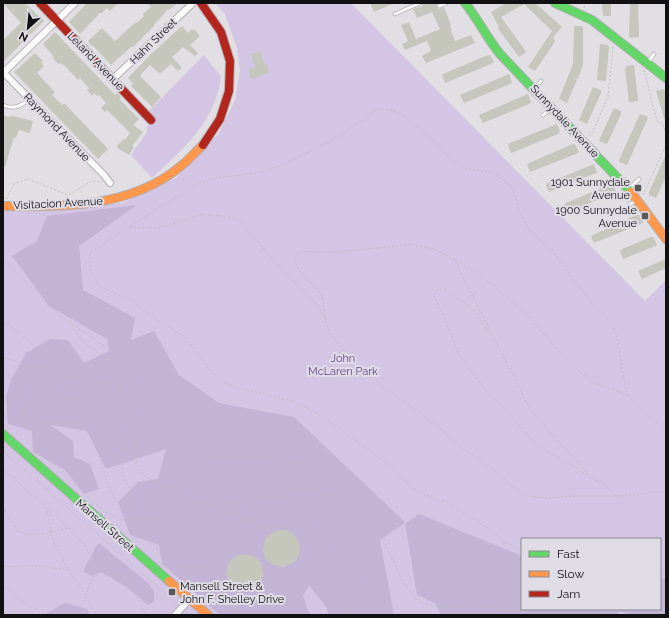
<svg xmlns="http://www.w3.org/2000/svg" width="669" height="618" font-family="Raleway,sans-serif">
<rect width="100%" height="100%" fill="#e1dee4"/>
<path fill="#d4c5e5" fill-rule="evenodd" d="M215 3H351L645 301 666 280V615H3V210L36 211 123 203 176 178 219 133 235 100 240 71 237 48 225 14ZM522 539H660V609H522Z
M204 55 221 77C220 83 219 90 217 95 206 130 178 154 152 178L131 155 147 132 148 112Z"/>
<path fill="#c3b3d5" d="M137 205 79 246 83 290 135 318 131 340 154 331 179 375 219 403 294 417 406 523 419 514 522 556V609H660V578L666 579V615H632L619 611 617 615H441L435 603 417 595 405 523 380 540 394 615H328L327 608 309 585 303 596 310 615H220L162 564 159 545 130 535 118 502 138 482 158 479 166 449 106 469 87 431 50 425 73 441 74 457 90 464 99 489 84 494 65 470 33 452 32 431 8 424 6 397 11 380 26 353 50 339 68 340 84 363 109 351 107 339 49 306 12 256 37 241 47 216Z
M99 543 148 583 154 591V602L148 605 125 586 101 572 92 576 84 572C85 563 87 564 91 557 95 550 93 549 99 543Z
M65 603 87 609 90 615H43Z"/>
<path fill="#c5c6bc" d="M3 3H25L44 21 3 62V40L21 23Z
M87 3H118L110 11 107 8 102 13H100L80 34 69 22Z
M147 3H177L169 10 168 9 154 25V26L133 47 132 46 111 65 96 49 92 45 90 46V43L88 41 102 28 115 41 136 22 137 23 144 16 143 14 151 7Z
M370 3H395L374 12Z
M423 3H436L438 9 444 7 451 25 450 26 452 31H451L455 41 471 35 475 43 426 63 422 56 431 51 427 41 405 50 402 44 408 41 401 25 409 22 416 39 440 29 432 12 417 18 413 9 422 6Z
M506 3H535L562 27 553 37 555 41 554 43 535 71 528 67 552 31 524 4 501 17 525 50 526 52 519 57 499 30 498 28 499 27 491 12Z
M602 3H611V16H603Z
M630 3H638L639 37 630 38 629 35Z
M182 26 188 33 192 29 193 31 194 29 200 36 190 45 198 53 195 56 183 47 172 57 182 68 178 71 171 64 160 74 150 65 141 74 140 76 161 97 152 107 131 86 133 83 128 78 150 55Z
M574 26H582L583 29V65L578 79 573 78 577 80 567 103 559 99 573 64Z
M55 32 115 95 117 93 121 97 119 99 139 119 133 125 143 132 132 146 134 147 129 155 116 147 124 139 125 140 130 133 107 110 105 112 101 108 106 103 99 95 97 96 94 93 92 96 87 90 89 88 80 78 78 80 63 64 62 65 60 63 58 64 53 58 54 57 43 44Z
M600 44 608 45 609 47 606 81 597 80Z
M260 51 264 64 266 63 269 73 251 79 248 69 255 67 251 54Z
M35 53 43 61 41 63 44 66 37 73 55 92 52 95 62 105 63 104H65L108 149 98 159 14 72Z
M488 55H490L494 62 491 64 445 83 442 75 443 74Z
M634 65 638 99V101L629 102 625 69 626 66Z
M509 74 512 82 510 84 464 103 460 95Z
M593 87 601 90V93L587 124 579 120Z
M664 89 665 91H666V121H665L656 91Z
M528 94 531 102 529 104 483 123 479 115 481 114Z
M614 108 621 111V114L607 144 599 141 600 138Z
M640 114 648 117 647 120 627 165 619 162V160Z
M3 115 8 117 13 116 33 121 30 133 19 130 16 138 14 137 5 167H3Z
M557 124 560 132 558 134 511 153 508 145 510 143Z
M573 144H575L579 152 576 154 530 172 527 165 529 163Z
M666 154V177L656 198 649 195V192Z
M594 164 597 172 596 173 549 192 546 185 548 183Z
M611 184H613L616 192 614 193 568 212 564 205 566 203Z
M636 215H639L643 223 594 243 591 236Z
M651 237H653L657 245 623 259 620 251 622 249Z
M666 259V268L642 279 638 271Z
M281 530H286L294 534 297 538 300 547 298 557 296 561 287 566 283 567 273 565 265 559 263 549 265 540 268 536 276 531Z
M244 554 253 556 261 562 263 572V576L259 585 250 590 246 591 236 589 232 586 227 578 226 574 228 564 231 560 239 555Z"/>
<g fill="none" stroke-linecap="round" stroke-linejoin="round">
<defs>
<path id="lane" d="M439 6 446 3
M395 14 420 3
M648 62 654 54
M535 89 541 81
M3 105C13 110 21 106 30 99
M543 115 551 109
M630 188 639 179
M630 204 638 200"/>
<path id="street" d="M3 72 104 175 110 183
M4 72 75 3
M113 79 193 3
M175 615 190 599"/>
<path id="fast" d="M465 3C478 19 487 38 500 54L631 192
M555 3 592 20 666 78
M3 434 169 581"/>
<path id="slow" d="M631 192 666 239
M3 206C64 207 131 208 181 166 189 160 195 152 203 145
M169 581 208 615"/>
<path id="jam" d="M40 3 151 120
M201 3 221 32 230 61 229 91 220 119 203 145"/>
</defs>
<use href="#lane" stroke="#b1afb3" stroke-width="4.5"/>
<use href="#street" stroke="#b1afb3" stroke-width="8"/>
<use href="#fast" stroke="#b1afb3" stroke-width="10"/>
<use href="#slow" stroke="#b1afb3" stroke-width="10"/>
<use href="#jam" stroke="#b1afb3" stroke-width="10"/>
<path stroke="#c0bfc1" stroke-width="1" stroke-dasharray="2 2" stroke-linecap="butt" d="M584 8 585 3
M644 70 657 121 663 124 666 134
M589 136 592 133 608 97 613 46
M643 195 666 145
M6 199 14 184 28 179 68 195 92 181 102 182
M130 227 157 228 203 214 234 218 241 222 274 261 320 308 325 318
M3 258 49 306 68 321 101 344 116 352 126 367
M454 259 495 340
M3 323 12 327 33 345 38 352 41 367 49 387 53 393 57 396 66 399 84 400 91 404 103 414 118 433 136 465 145 476 152 480 173 488 197 502 215 507 263 496 285 498 292 502 302 515 310 530 318 538 328 555 353 576 358 584 373 615
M69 323 83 341 109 362 118 384 136 432 137 445 136 464
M3 357 36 368 52 364 72 377 98 382 118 384 119 370 126 367C132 381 138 397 148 409 164 428 198 457 223 459 258 459 296 454 326 475 334 481 333 492 340 498 357 512 375 527 386 546 392 558 406 591 416 599 434 613 460 604 481 604 491 604 508 612 518 615
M3 367 5 368 18 391 25 414 30 419 37 423 43 424 60 422H69L82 427 89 434 96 445 100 458 108 485 125 521 140 536 166 555 182 572 222 603 245 615H255
M629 396 595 383 582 374 563 356 530 318 492 284 460 262 434 249 412 244 360 250 326 252 311 251 301 252 295 257V262L300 271 317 289 324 301 325 319 330 335 353 361 368 376 435 424 460 446 495 471 514 488 528 496 545 498 577 496H618L666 491
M3 400 8 404 11 421 28 426
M25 415 27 425 45 450 58 466 93 502 110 515 124 520
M125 448 122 458 123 477 130 490 128 504 133 518 132 526
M3 451 177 604
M3 469 69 528 84 545 97 565 108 572 118 575 126 582 133 589 146 615
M588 475 573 456 538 419 529 407 497 344 474 312 458 298 445 289H440L436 291 434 296 436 301 443 314 458 353 487 392 510 414 522 429 538 445 556 456 604 485 617 496
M277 496V492L302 489 338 496
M3 507C6 513 14 528 19 531 31 538 56 532 68 528
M45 507C50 518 49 529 53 540 65 566 82 590 97 615
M133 518H145L164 525H180L215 507 268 527
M522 549 504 542 491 530 446 502 423 494 414 489 381 459 333 424 316 413 292 401 232 386 222 381 213 374 184 336 152 317 135 303 100 286 91 273 89 262 90 253 128 227 198 184 215 178 258 173 284 164 331 141 375 112C379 110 382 108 387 109 404 110 443 151 457 164L464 168 491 173 503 179 512 188 516 198 519 210 524 221 532 233 552 250 591 303 607 318 613 326 617 337 626 392 645 413 666 430
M172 561C180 564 188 568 196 568 212 567 253 537 269 527L271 528 285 523 298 531 306 539 313 554 348 587
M3 566 16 567 31 565 69 570
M660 569 666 568
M3 584C15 599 30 607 46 615
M86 596C89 584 92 576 101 568
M320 609 321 615
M187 612 191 615
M338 615 352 610 348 587 363 598
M573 615 622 611 636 615"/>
<use href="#lane" stroke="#fafafb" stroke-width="3"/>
<use href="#street" stroke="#fafafb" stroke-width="6"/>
<use href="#fast" stroke="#63d668" stroke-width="8"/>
<use href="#slow" stroke="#ff974d" stroke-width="8"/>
<use href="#jam" stroke="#b3261e" stroke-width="8"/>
</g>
<g fill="#5a585c" stroke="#e0dce6" stroke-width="1.5">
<rect x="634" y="184" width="8" height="8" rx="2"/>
<rect x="641" y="212" width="8" height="8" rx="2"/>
<rect x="168" y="588" width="8" height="8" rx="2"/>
</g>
<g text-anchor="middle" stroke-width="4" stroke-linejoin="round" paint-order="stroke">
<g font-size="11" fill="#111013" stroke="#e0dce6">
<text transform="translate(153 41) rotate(-44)" y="4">Hahn Street</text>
<text transform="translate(96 61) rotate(46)" y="4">Leland Avenue</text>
<text transform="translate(565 121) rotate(47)" y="4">Sunnydale Avenue</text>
<text transform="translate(57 127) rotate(46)" y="4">Raymond Avenue</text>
<text transform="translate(58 203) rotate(-3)" y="4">Visitacion Avenue</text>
<text transform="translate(105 525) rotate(41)" y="4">Mansell Street</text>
</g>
<g font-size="11" fill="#111013" stroke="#e0dce6" text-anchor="end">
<text x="630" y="186">1901 Sunnydale<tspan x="630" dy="13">Avenue</tspan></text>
<text x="637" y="214">1900 Sunnydale<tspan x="637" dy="13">Avenue</tspan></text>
<text x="180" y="590" text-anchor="start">Mansell Street &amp;<tspan x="180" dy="13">John F. Shelley Drive</tspan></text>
</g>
<g font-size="11" fill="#654289" stroke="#e0dce6">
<text x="343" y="362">John<tspan x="343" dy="13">McLaren Park</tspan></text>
</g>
</g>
<rect width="669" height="618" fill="none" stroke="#111013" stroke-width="8"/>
<rect x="521" y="538" width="140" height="72" fill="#e0dce6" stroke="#8d8a92"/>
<rect x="529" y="551" width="20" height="6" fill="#63d668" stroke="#8d8a92"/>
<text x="557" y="558" font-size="12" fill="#111013">Fast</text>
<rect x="529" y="571" width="20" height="6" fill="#ff974d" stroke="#8d8a92"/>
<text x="557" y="578" font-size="12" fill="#111013">Slow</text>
<rect x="529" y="591" width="20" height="6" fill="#b3261e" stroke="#8d8a92"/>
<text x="557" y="598" font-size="12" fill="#111013">Jam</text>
<g transform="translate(28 28) rotate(207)" stroke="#e0dce6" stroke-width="3" paint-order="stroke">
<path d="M0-3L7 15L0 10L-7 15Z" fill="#111013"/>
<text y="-6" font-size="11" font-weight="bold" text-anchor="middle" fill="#111013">N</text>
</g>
</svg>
